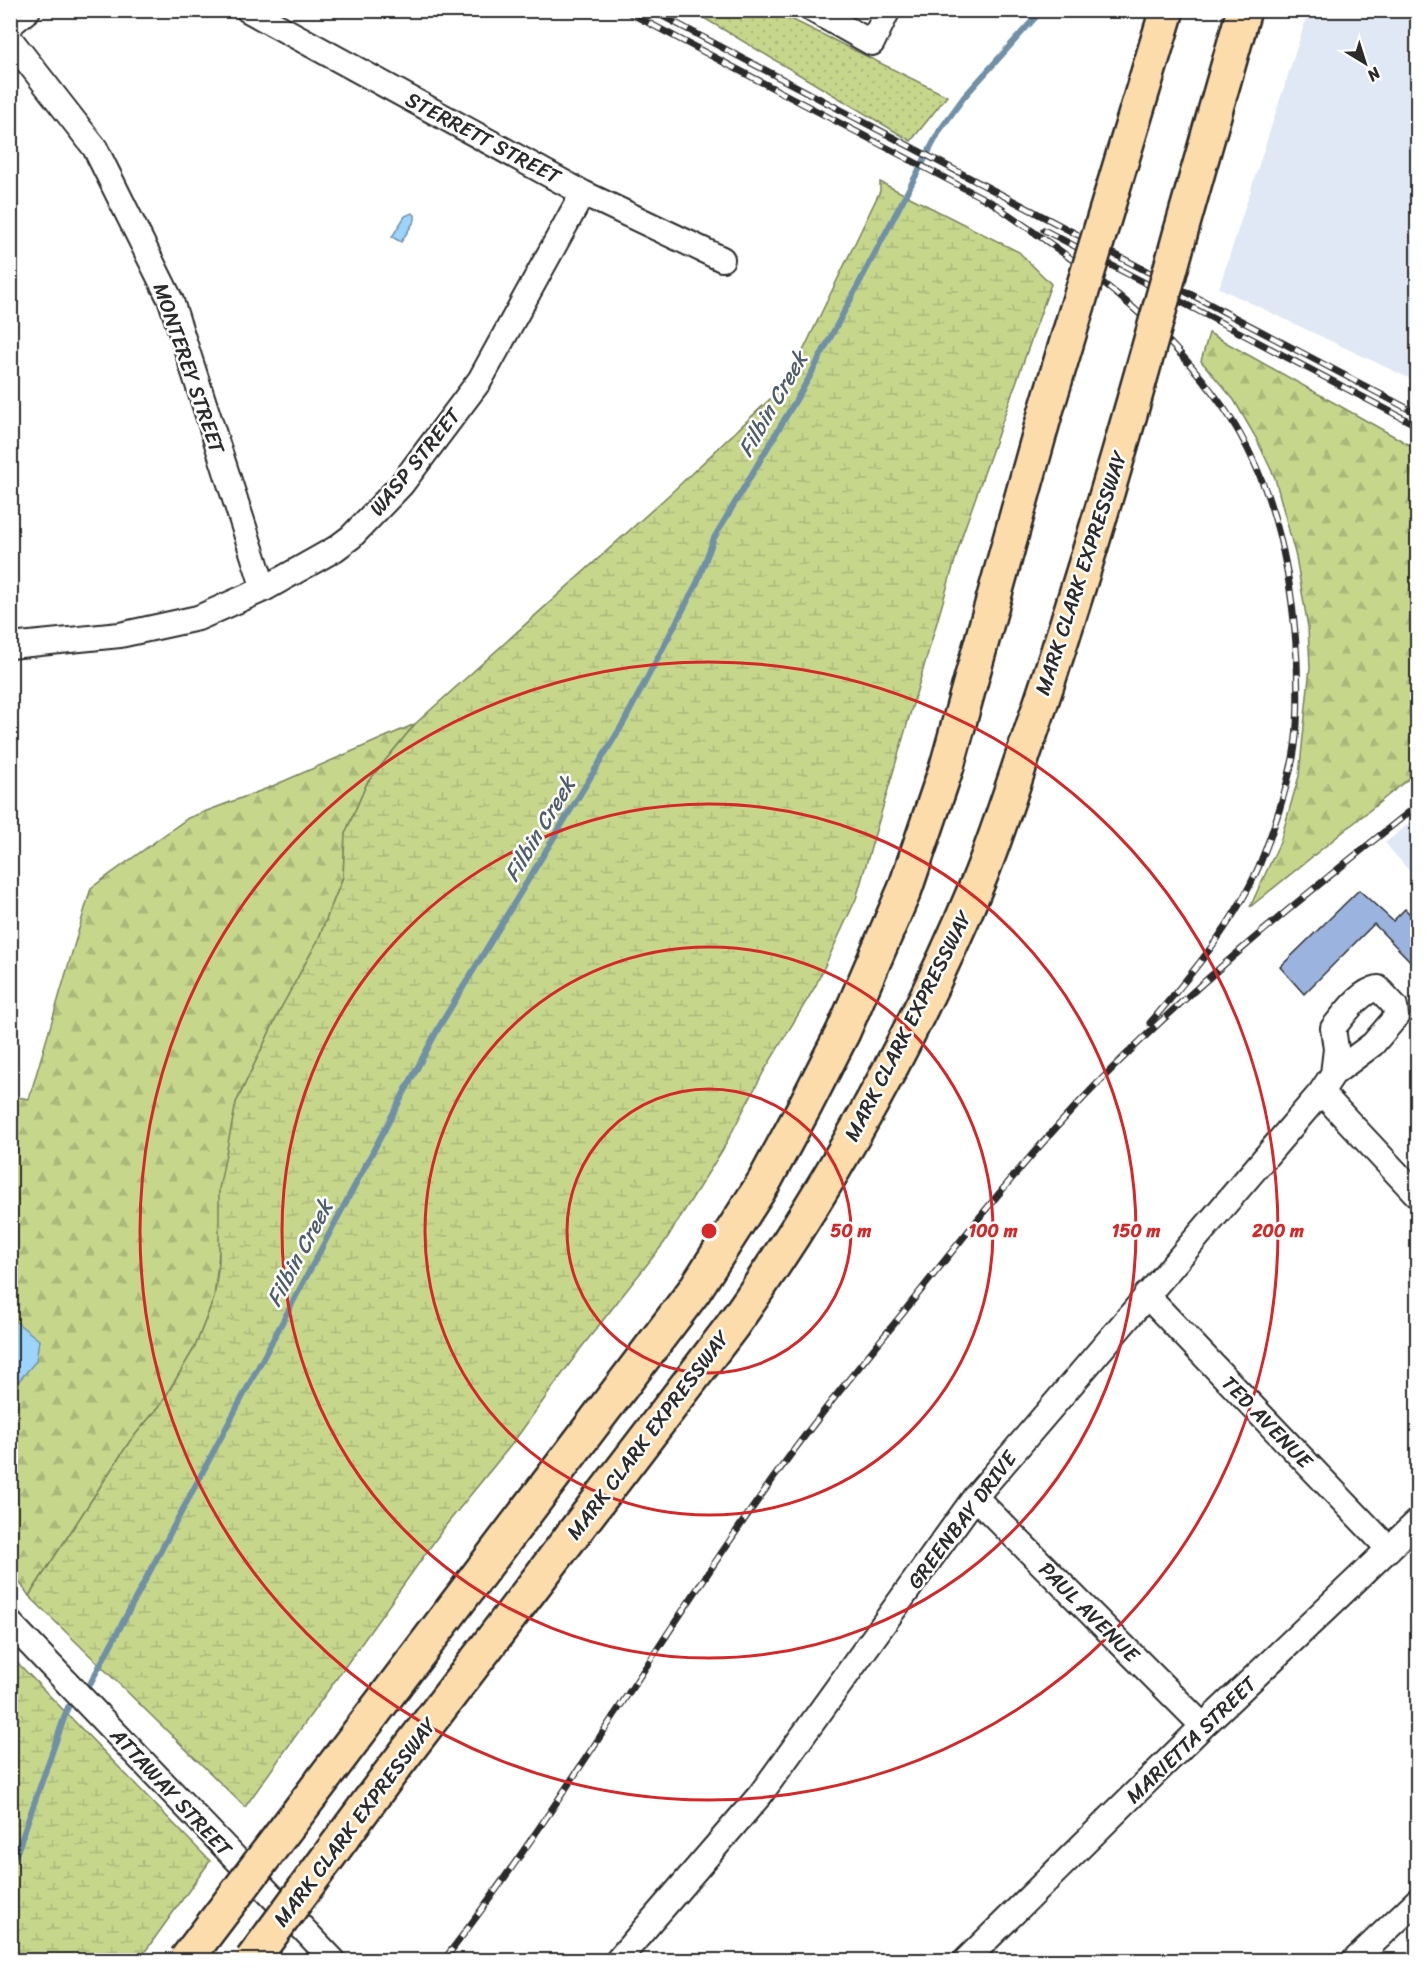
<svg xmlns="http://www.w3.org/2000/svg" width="1428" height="1971" font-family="Sriracha,sans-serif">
<defs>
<pattern id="grass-dots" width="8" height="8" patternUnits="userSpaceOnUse" patternTransform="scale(1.5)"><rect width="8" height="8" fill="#c6d78c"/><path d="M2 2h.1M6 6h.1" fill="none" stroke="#aab979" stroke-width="1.8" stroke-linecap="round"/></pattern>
<pattern id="forest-firs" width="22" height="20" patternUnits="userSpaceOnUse" patternTransform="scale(1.5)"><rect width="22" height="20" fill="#c6d78c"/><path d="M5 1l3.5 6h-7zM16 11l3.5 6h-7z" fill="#aab979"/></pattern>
<pattern id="wetland-marsh" width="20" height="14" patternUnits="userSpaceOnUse" patternTransform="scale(1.5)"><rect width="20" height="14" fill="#c6d78c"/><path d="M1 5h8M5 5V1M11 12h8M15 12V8" fill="none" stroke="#aab979"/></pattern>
</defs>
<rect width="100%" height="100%" fill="#fff"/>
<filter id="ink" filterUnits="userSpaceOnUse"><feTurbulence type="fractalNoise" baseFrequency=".0167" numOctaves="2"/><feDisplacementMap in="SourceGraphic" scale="12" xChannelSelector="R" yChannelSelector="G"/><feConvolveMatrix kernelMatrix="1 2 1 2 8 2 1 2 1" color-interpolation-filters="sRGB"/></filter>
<g filter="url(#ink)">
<path fill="#e1e8f5" d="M1309 10 1417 11V382L1219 288Z
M1417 817V880L1385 843Z"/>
<path fill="url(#grass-dots)" stroke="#78815c" stroke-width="1.5" d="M692 11H775L947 96 911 141Z"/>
<path fill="url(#forest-firs)" stroke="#78815c" stroke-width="1.5" d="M1209 333 1417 449V772L1250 907 1280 842 1299 776 1310 667 1308 627 1296 557 1275 478 1256 438 1234 400 1201 361Z
M415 724 367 783 345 834 343 877 318 940 280 1010 236 1103 214 1298 195 1347 162 1403 130 1441 29 1596 11 1570 10 1390 35 1361 11 1318V1096L29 1099 91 888 188 818 268 788Z"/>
<path fill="url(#wetland-marsh)" stroke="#78815c" stroke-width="1.5" d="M880 182 1019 252 1051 284 963 533 856 899 815 987 764 1071 722 1151 664 1243 581 1348 512 1444 446 1525 245 1807 29 1596 130 1441 162 1403 195 1347 214 1298 219 1262V1189L236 1103 280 1010 318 940 343 877 345 834 367 783 415 724 672 492 788 382 880 191Z
M10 1655 210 1861 139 1960H11Z"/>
<path fill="#9dd4fc" stroke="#6f90a8" stroke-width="1.5" d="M412 213 415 215V220L401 242 392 237 405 216Z
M11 1318 39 1340 36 1361 11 1390Z"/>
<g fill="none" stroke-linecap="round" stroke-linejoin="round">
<path stroke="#6f90a8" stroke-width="6" d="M90 1684 439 1027 624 722 697 583 714 538 809 378 940 130 964 97 1042 10
M10 1863 17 1852 68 1707"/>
</g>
<path fill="#9ab3df" stroke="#2b2b2b" stroke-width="1.5" d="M1359 890 1393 921 1405 909 1418 922V969L1374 924 1304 994 1280 967Z"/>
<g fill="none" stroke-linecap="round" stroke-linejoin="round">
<defs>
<path id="minor" d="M248 10 583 193 722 259
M813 10 872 43 888 10
M10 25 28 10
M10 39 95 148 171 301 264 589
M10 646 120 635 198 618 264 589 335 549 351 537 401 485 480 380 583 193
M1321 1092 1418 1196
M1146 1295 1389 1549
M975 1497 1203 1726
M10 1623 333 1960
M618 1960 760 1795 975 1497 1321 1092 1333 1074 1373 1044 1396 1017 1395 1006 1378 988C1359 992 1345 1014 1333 1028L1336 1049 1333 1074
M966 1960 1203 1726 1418 1521
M1355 1960 1418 1900"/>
<path id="highway" d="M1181 231 1244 10"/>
</defs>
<use href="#minor" stroke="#2b2b2b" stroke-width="28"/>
<use href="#highway" stroke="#2b2b2b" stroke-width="38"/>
<use href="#minor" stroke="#fff" stroke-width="24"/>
<use href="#highway" stroke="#fddcac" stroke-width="33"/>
<defs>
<path id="rail" d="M624 10 1002 208
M651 10 1418 414
M995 205C1078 263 1151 311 1213 393 1272 470 1292 566 1297 661 1298 692 1299 727 1293 758 1285 795 1273 832 1259 866 1234 924 1191 975 1150 1023
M1044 230 1418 426
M444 1960C557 1813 651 1652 758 1500 803 1435 853 1374 903 1313 965 1235 1026 1157 1095 1086 1195 983 1306 894 1418 805"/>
</defs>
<use href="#rail" stroke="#2b2b2b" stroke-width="7"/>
<use href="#rail" stroke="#fff" stroke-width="4.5" stroke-dasharray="14" stroke-linecap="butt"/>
<defs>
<path id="highway-bridge" d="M186 1960 694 1291 764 1182 805 1106 843 1032 905 889 947 766 1045 414 1167 10
M252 1960 388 1776 732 1326C830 1187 913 1039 978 882 998 834 1013 784 1030 735 1087 569 1135 400 1181 231"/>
</defs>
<use href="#highway-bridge" stroke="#2b2b2b" stroke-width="38" stroke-linecap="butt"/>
<use href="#highway-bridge" stroke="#fddcac" stroke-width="33"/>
</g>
</g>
<g fill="none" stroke="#d62828" stroke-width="3">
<circle cx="709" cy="1231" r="142"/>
<circle cx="709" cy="1231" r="284"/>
<circle cx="709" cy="1231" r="427"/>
<circle cx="709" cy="1231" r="569"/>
</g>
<g text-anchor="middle" stroke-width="5" stroke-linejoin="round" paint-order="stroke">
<g font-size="21" fill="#2b2b2b" stroke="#fff">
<text transform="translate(483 138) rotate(28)" y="7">STERRETT STREET</text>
<text transform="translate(189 368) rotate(71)" y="7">MONTEREY STREET</text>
<text transform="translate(415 462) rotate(-51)" y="7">WASP STREET</text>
<text transform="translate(1081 573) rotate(-72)" y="7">MARK CLARK EXPRESSWAY</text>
<text transform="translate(908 1026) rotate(-63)" y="7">MARK CLARK EXPRESSWAY</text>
<text transform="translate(1267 1422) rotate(46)" y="7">TED AVENUE</text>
<text transform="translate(648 1435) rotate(-53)" y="7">MARK CLARK EXPRESSWAY</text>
<text transform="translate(962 1520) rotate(-53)" y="7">GREENBAY DRIVE</text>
<text transform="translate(1089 1612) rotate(45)" y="7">PAUL AVENUE</text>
<text transform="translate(1191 1740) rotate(-44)" y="7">MARIETTA STREET</text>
<text transform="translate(171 1792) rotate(47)" y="7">ATTAWAY STREET</text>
<text transform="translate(355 1822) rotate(-53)" y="7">MARK CLARK EXPRESSWAY</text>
</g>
<g font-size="22" font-style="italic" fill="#4d5e6a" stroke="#fff">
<text transform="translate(772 404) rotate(-60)" y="8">Filbin Creek</text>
<text transform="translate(539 829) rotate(-59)" y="8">Filbin Creek</text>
<text transform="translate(299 1253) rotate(-62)" y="8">Filbin Creek</text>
</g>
</g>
<circle cx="709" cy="1231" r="9" fill="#d62828" stroke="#fff" stroke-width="3"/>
<g font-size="18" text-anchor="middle" font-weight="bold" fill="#d62828" stroke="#fff" stroke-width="5" stroke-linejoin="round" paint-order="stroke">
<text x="851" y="1237">50 m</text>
<text x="993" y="1237">100 m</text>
<text x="1136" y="1237">150 m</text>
<text x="1278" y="1237">200 m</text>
</g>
<rect width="1428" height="1971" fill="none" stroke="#fff" stroke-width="36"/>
<rect x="18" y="18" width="1392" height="1935" fill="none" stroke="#2b2b2b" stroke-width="2" filter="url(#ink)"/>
<g transform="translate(1365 63) rotate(142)" stroke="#ffffff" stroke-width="4.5" paint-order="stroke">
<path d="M0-4.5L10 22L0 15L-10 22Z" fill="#2b2b2b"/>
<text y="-9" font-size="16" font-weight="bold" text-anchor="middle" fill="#2b2b2b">N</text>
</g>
</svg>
